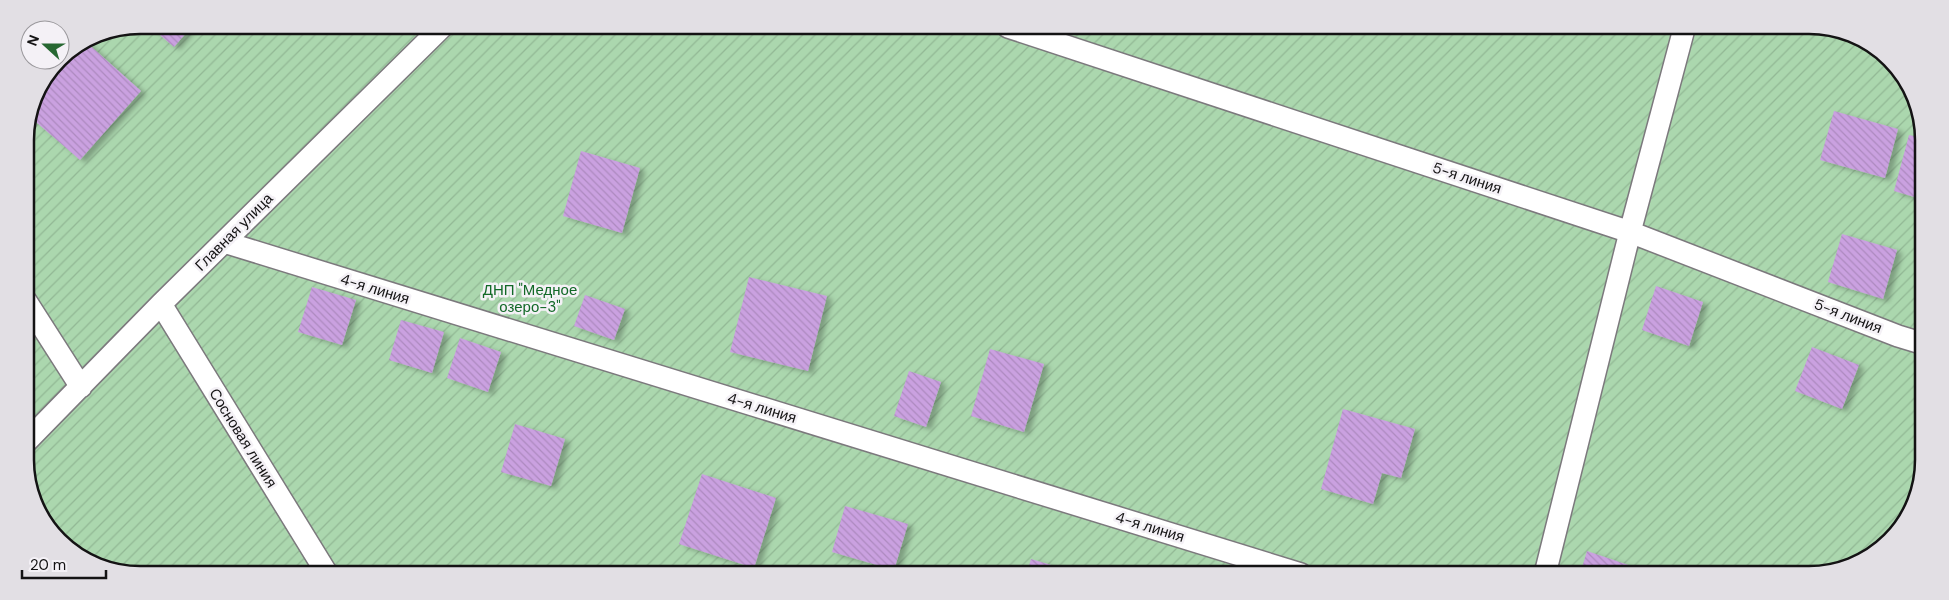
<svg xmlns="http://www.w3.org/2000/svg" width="1949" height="600" font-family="'DM Sans',sans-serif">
<defs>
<pattern id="garden-furrows" width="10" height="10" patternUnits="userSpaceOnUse" patternTransform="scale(1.25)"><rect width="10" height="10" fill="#abd7ae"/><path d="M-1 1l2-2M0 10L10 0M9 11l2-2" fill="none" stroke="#92b895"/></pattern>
<pattern id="building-back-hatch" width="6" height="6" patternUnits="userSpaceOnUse" patternTransform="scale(1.25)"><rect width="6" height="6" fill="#caa1e0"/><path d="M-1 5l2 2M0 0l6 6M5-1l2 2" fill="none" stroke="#ad8abf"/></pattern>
<filter id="shadow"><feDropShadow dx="5.5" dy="3" stdDeviation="2.5" flood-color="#0004"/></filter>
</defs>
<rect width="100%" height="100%" fill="#e7e4e8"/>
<path fill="url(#garden-furrows)" d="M140 25 1838 29 1895 64 1922 118 1920 489 1879 551 1816 575 111 571 59 541 27 482 25 133 34 96 60 58 96 34Z"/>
<path fill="url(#building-back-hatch)" filter="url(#shadow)" d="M148 25H193L174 47Z
M85 41 141 91 80 160 29 116 34 96 78 46Z
M1834 111 1898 129 1885 178 1820 160Z
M1909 135 1922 138 1921 199 1894 191Z
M581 151 640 168 622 233 563 216Z
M1842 234 1897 250 1883 299 1828 282Z
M749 277 827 296 808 371 730 352Z
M1656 286 1703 302 1689 346 1642 330Z
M312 287 356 300 342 345 298 332Z
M585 295 625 309 614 340 574 326Z
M401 320 444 332 432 373 389 360Z
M460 338 501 352 488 392 447 378Z
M1812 347 1859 365 1842 409 1795 391Z
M990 349 1044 364 1024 432 971 416Z
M909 371 941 382 926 427 894 416Z
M1343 409 1415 429 1401 478 1382 473 1373 504 1321 489Z
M515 424 565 439 551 486 501 472Z
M702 474 776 498 754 568 679 544Z
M845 506 908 524 894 570 832 552Z
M1587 551 1646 571 1645 574H1580Z
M1031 559 1078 573H1027Z"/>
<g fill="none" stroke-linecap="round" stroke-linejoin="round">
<defs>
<path id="minor" d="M1008 27 1630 232 1898 336 1921 343
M224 242 1301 574
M26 301 81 387
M161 304 326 572
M27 441 161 304 443 26
M1545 574 1630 232 1684 29"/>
</defs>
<use href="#minor" stroke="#7c797d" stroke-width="24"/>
<use href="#minor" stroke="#fff" stroke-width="21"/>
</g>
<g text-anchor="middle" stroke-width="5" stroke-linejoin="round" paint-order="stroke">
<g font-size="15" fill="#141314" stroke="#f4f1f6">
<text transform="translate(1467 178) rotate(18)" y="5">5-я линия</text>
<text transform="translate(234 232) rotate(-45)" y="5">Главная улица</text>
<text transform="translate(375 289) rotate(17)" y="5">4-я линия</text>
<text transform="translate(1848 316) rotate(21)" y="5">5-я линия</text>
<text transform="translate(762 408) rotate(17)" y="5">4-я линия</text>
<text transform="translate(243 438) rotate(58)" y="5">Сосновая линия</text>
<text transform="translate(1150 527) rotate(17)" y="5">4-я линия</text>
</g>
<g font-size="15" fill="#126927" stroke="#f4f1f6">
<text x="530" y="295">ДНП "Медное<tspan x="530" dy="17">озеро-3"</tspan></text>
</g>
</g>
<path d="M0 0H1949V600H0ZM140 34H1809A106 106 0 0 1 1915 140V460A106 106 0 0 1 1809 566H140A106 106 0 0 1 34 460V140A106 106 0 0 1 140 34Z" fill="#e2dfe4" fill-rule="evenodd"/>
<path fill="none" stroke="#141314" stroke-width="2.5" d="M140 34H1809A106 106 0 0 1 1915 140V460A106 106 0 0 1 1809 566H140A106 106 0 0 1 34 460V140A106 106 0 0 1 140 34Z"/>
<g transform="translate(45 45) rotate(291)"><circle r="24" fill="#f4f1f6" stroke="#9a989c"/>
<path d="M0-4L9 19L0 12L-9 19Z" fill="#266731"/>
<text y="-8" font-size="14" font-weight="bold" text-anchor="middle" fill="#141314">N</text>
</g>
<path d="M22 570v8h84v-8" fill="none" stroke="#141314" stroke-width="2.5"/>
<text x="30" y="570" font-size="15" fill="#141314" stroke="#f4f1f6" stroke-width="4" paint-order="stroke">20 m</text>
</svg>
